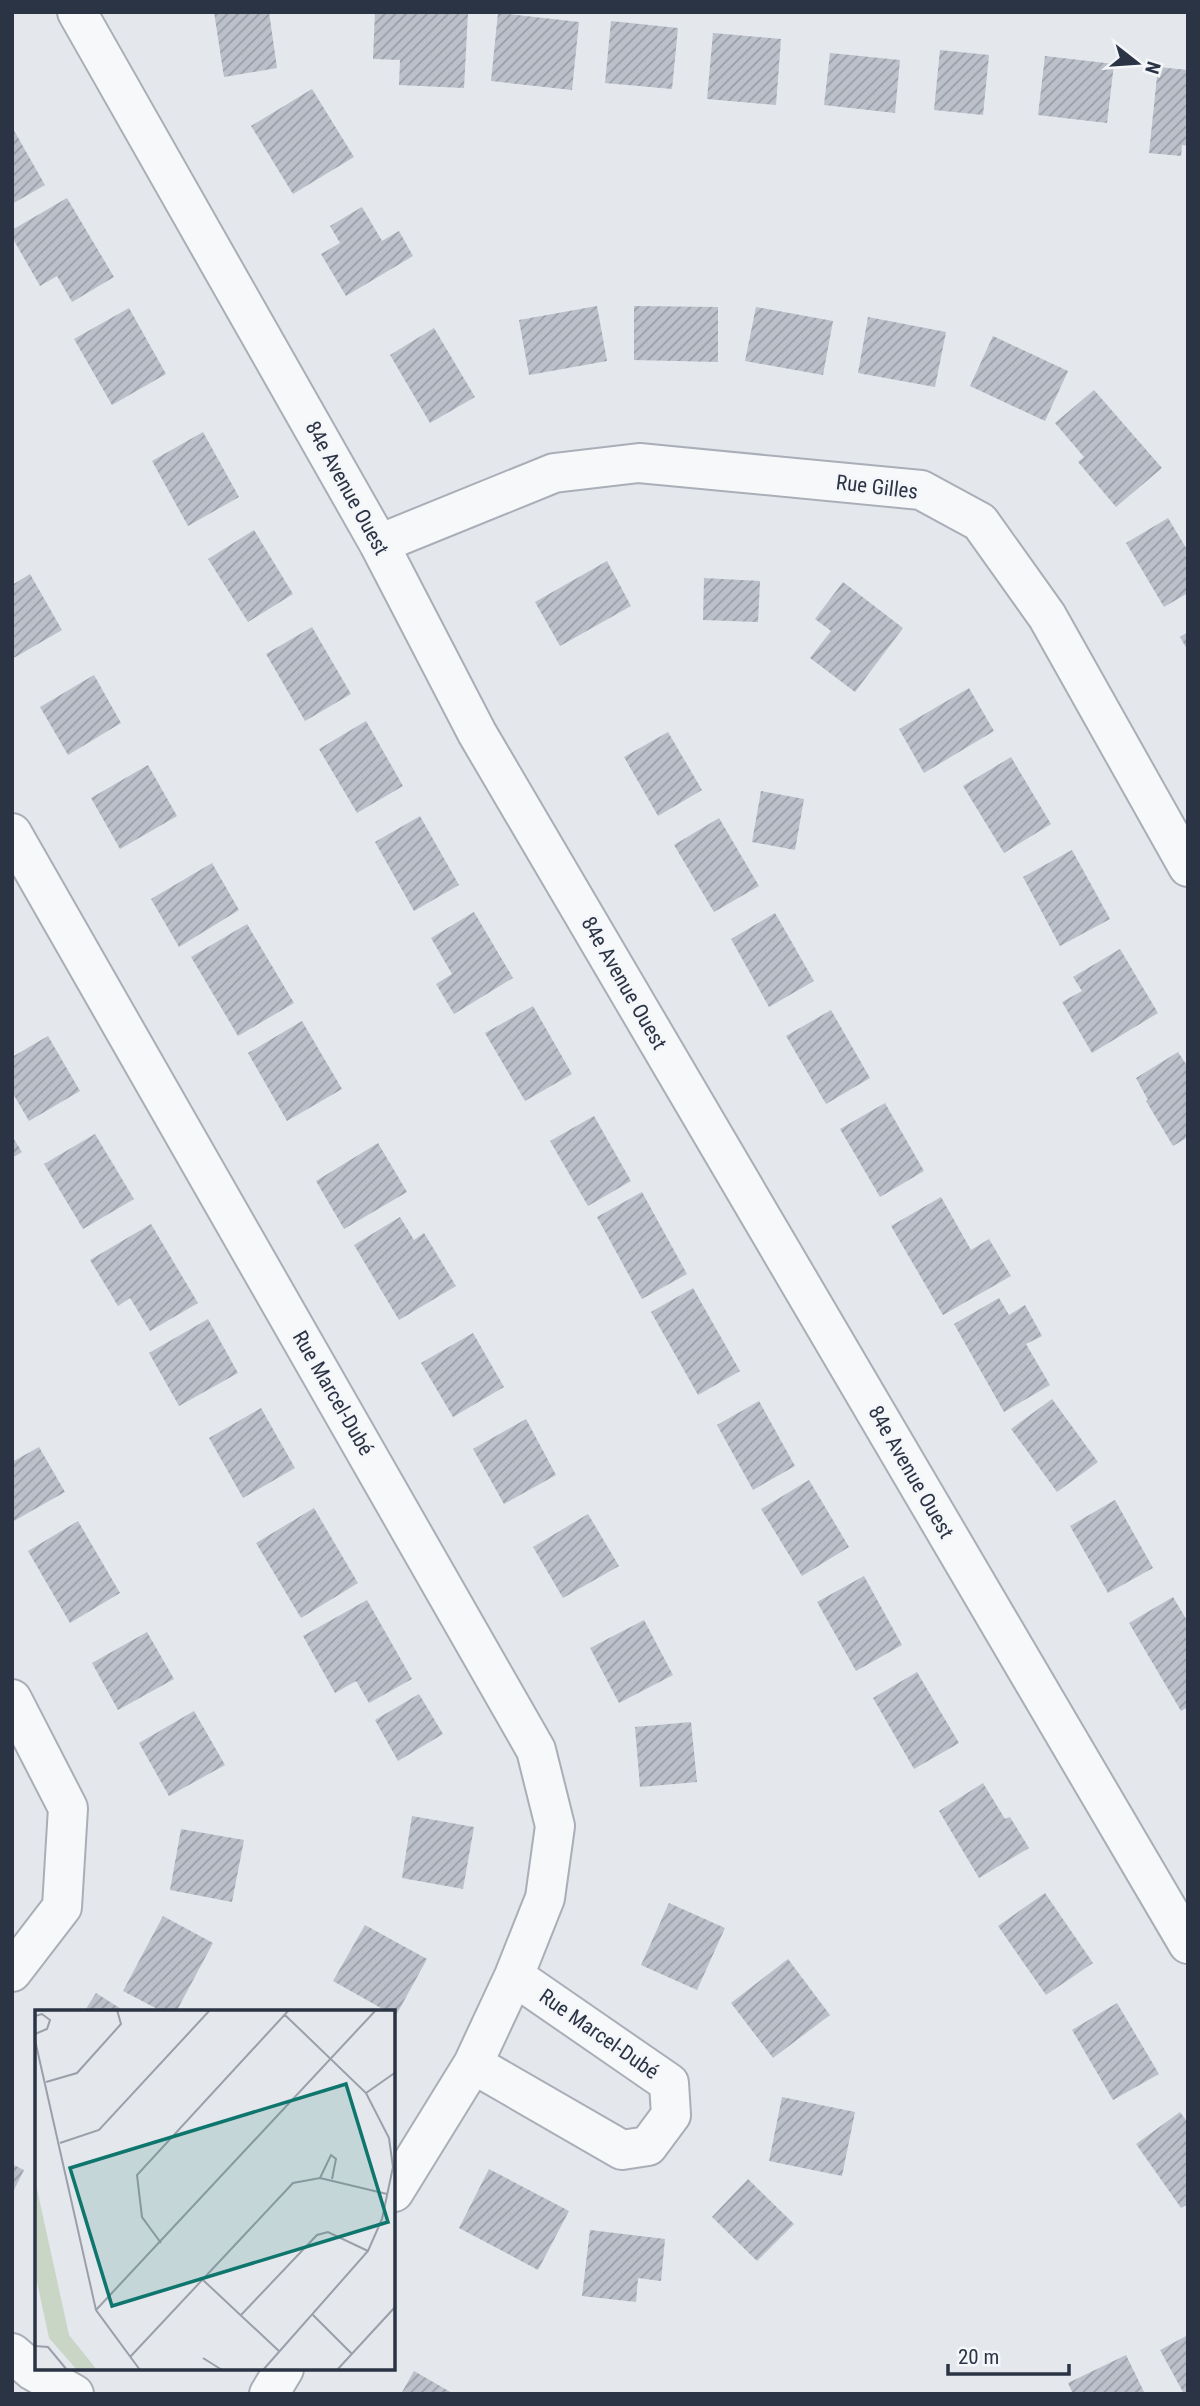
<svg xmlns="http://www.w3.org/2000/svg" width="1200" height="2406" font-family="'Roboto Condensed',sans-serif">
<defs>
<pattern id="building-hatch" width="6" height="6" patternUnits="userSpaceOnUse" patternTransform="scale(1.75)"><rect width="6" height="6" fill="#bbc0ca"/><path d="M-1 1l2-2M0 6l6-6M5 7l2-2" fill="none" stroke="#989da6"/></pattern>
</defs>
<rect width="100%" height="100%" fill="#e4e7ec"/>
<path fill="url(#building-hatch)" d="M214 12H269L277 68 224 77Z
M375 12 468 13 464 88 399 85 400 60 373 59Z
M498 13 579 22 572 90 491 81Z
M611 21 678 28 672 89 605 83Z
M713 33 781 39 776 105 707 99Z
M940 50 989 55 983 115 934 110Z
M830 53 900 60 895 113 824 105Z
M1045 56 1114 64 1107 123 1038 115Z
M1158 67 1188 70V146L1182 145 1181 156 1149 153Z
M312 89 354 157 293 194 251 126Z
M12 127 45 185 12 204Z
M67 198 114 277 72 302 57 276 40 286 12 237V230Z
M362 207 382 241 399 231 413 256 346 296 321 254 340 243 330 226Z
M597 306 607 361 529 375 519 320Z
M634 306 718 307V362L634 360Z
M756 307 833 321 823 375 745 361Z
M129 308 166 374 112 405 74 339Z
M868 317 946 332 935 387 858 373Z
M434 328 475 397 430 423 390 355Z
M993 336 1068 371 1045 421 970 386Z
M1094 390 1162 468 1116 507 1078 462 1084 457 1055 423Z
M203 432 239 497 188 526 152 461Z
M1168 518 1188 551V593L1164 607 1126 543Z
M254 530 293 594 248 622 208 559Z
M607 561 631 606 560 646 535 602Z
M30 574 62 630 12 659V585Z
M704 578 760 581 758 622 703 620Z
M843 582 903 628 855 692 810 658 831 631 815 619Z
M312 627 351 694 305 721 266 654Z
M1188 632V651L1180 637Z
M94 675 121 723 68 755 40 707Z
M969 688 994 731 924 773 899 729Z
M366 721 403 786 357 813 319 749Z
M668 732 702 790 658 816 624 757Z
M1011 757 1051 824 1004 853 963 786Z
M148 765 177 816 120 849 91 798Z
M761 791 804 799 795 850 752 842Z
M420 816 459 885 414 911 375 842Z
M719 818 759 886 714 912 674 845Z
M1072 850 1110 919 1060 946 1023 877Z
M212 863 239 910 179 947 151 899Z
M474 912 513 978 454 1014 436 984 452 974 431 938Z
M775 913 814 981 769 1007 731 939Z
M247 924 294 1003 238 1036 191 957Z
M1120 949 1158 1013 1092 1053 1062 1002 1082 991 1073 977Z
M533 1006 572 1074 525 1101 485 1033Z
M831 1010 870 1078 826 1104 786 1036Z
M302 1021 342 1089 287 1121 248 1053Z
M48 1036 80 1091 29 1121 12 1092V1057Z
M1178 1052 1188 1067V1137L1173 1146 1146 1101 1148 1100 1136 1078Z
M885 1103 924 1171 880 1197 840 1129Z
M594 1116 631 1181 588 1206 550 1141Z
M95 1134 134 1199 83 1229 44 1164Z
M12 1136 22 1152 12 1158Z
M378 1143 407 1192 344 1229 316 1181Z
M642 1192 687 1274 642 1299 597 1217Z
M941 1197 971 1250 989 1239 1011 1276 943 1315 891 1226Z
M400 1217 414 1240 424 1233 456 1286 399 1320 354 1245Z
M151 1224 198 1303 150 1331 130 1298 118 1306 90 1260Z
M693 1288 740 1371 698 1395 651 1312Z
M999 1298 1009 1315 1025 1305 1042 1336 1026 1344 1050 1385 1004 1412 954 1324Z
M208 1319 238 1373 179 1406 149 1353Z
M473 1333 504 1387 453 1417 421 1363Z
M1052 1399 1098 1462 1057 1492 1011 1429Z
M759 1401 795 1466 753 1490 717 1425Z
M261 1408 295 1468 243 1498 209 1438Z
M526 1419 556 1475 504 1504 473 1449Z
M39 1447 65 1492 12 1522V1462Z
M809 1480 849 1547 802 1576 761 1509Z
M1115 1500 1153 1568 1108 1593 1070 1526Z
M314 1508 358 1583 301 1618 256 1543Z
M588 1514 619 1566 563 1598 533 1547Z
M78 1521 120 1593 70 1623 28 1551Z
M864 1576 902 1645 856 1671 817 1602Z
M1173 1597 1188 1622V1707L1181 1711 1129 1623Z
M367 1600 412 1679 369 1703 356 1681 335 1693 303 1636Z
M644 1620 673 1675 619 1703 590 1648Z
M147 1632 174 1679 118 1710 92 1663Z
M917 1672 959 1743 914 1769 873 1698Z
M419 1694 443 1734 398 1761 375 1720Z
M194 1711 225 1765 169 1796 139 1743Z
M691 1722 697 1782 640 1787 635 1727Z
M983 1783 1005 1819 1010 1817 1029 1848 979 1878 939 1811Z
M412 1816 474 1827 463 1889 402 1878Z
M181 1829 244 1840 232 1902 170 1890Z
M1045 1893 1093 1963 1046 1995 998 1926Z
M669 1903 725 1928 697 1990 641 1965Z
M163 1916 213 1943 176 2012H163L123 1991Z
M365 1925 427 1959 394 2019V2012H388L333 1981Z
M788 1959 830 2015 773 2058 731 2003Z
M96 1993 126 2012H84Z
M1117 2003 1159 2074 1113 2100 1072 2030Z
M782 2097 855 2112 842 2176 769 2161Z
M1180 2112 1188 2123V2204L1181 2208 1136 2144Z
M12 2164 24 2170 12 2194Z
M489 2169 569 2211 538 2270 459 2228Z
M748 2179 794 2224 757 2261 712 2217Z
M590 2230 665 2239 661 2281 638 2278 636 2302 582 2296Z
M1188 2335V2394H1184L1160 2350Z
M1126 2355 1145 2394H1073L1068 2383Z
M414 2371 454 2394H401Z"/>
<g fill="none" stroke-linecap="round" stroke-linejoin="round">
<defs>
<path id="minor" d="M77 12 379 544 477 733 1188 1944
M379 544 554 473 639 463 921 490 980 522 1047 616 1188 867
M12 833 536 1750 555 1826 545 1898 514 1976 473 2064 394 2192
M12 1699 68 1808 62 1907 12 1972
M473 2064 622 2150 648 2146 671 2115 669 2083 514 1976
M12 2353 33 2371 74 2394
M269 2394 284 2369"/>
</defs>
<use href="#minor" stroke="#a9aeb7" stroke-width="42"/>
<use href="#minor" stroke="#f7f8fa" stroke-width="38"/>
</g>
<g text-anchor="middle" stroke-width="5" stroke-linejoin="round" paint-order="stroke">
<g font-size="21" fill="#2b3445" stroke="#f4f6f9">
<text transform="translate(877 487) rotate(7)" y="7">Rue Gilles</text>
<text transform="translate(347 488) rotate(61)" y="7">84e Avenue Ouest</text>
<text transform="translate(624 983) rotate(60)" y="7">84e Avenue Ouest</text>
<text transform="translate(333 1393) rotate(60)" y="7">Rue Marcel-Dubé</text>
<text transform="translate(911 1472) rotate(60)" y="7">84e Avenue Ouest</text>
<text transform="translate(599 2034) rotate(35)" y="7">Rue Marcel-Dubé</text>
</g>
</g>
<g transform="translate(35 2010)">
<rect width="360" height="360" fill="#e4e7ec"/>
<path d="M0 170 34 325 62 360H42L14 328 0 263Z" fill="#c9d6c5"/>
<path fill="none" stroke="#9a9fa9" stroke-width="2" d="M0 6 7 4 15 10 12 19 0 24M0 30 61 300 105 360M11 72 42 63 86 14 82 0M331 83 361 62M25 133 64 120 175 0M285 168 296 145 301 149 297 169M126 233 107 207 102 165 254 0M168 270 245 342M61 300 341 0M206 305 282 225 293 222 333 241M278 305 317 344M0 336 13 337 32 360M95 347 258 173 285 168 352 184M168 348 187 360M228 360 333 241 347 209 358 157 354 128 331 83 250 5M302 360 361 296"/>
<path fill="#0f766e" fill-opacity="0.15" stroke="#0f766e" stroke-width="3.5" d="M311 74 353 212 77 296 35 158Z"/>
<rect width="360" height="360" fill="none" stroke="#2b3445" stroke-width="3.5"/>
</g>
<rect width="1200" height="2406" fill="none" stroke="#2b3445" stroke-width="28"/>
<g transform="translate(1137 63) rotate(107)" stroke="#f4f6f9" stroke-width="5" paint-order="stroke">
<path d="M0-5L12 26L0 18L-12 26Z" fill="#2b3445"/>
<text y="-10" font-size="19" font-weight="bold" text-anchor="middle" fill="#2b3445">N</text>
</g>
<path d="M948 2364v10h121v-10" fill="none" stroke="#2b3445" stroke-width="3.5"/>
<text x="958" y="2364" font-size="21" fill="#2b3445" stroke="#f4f6f9" stroke-width="5" paint-order="stroke">20 m</text>
</svg>
